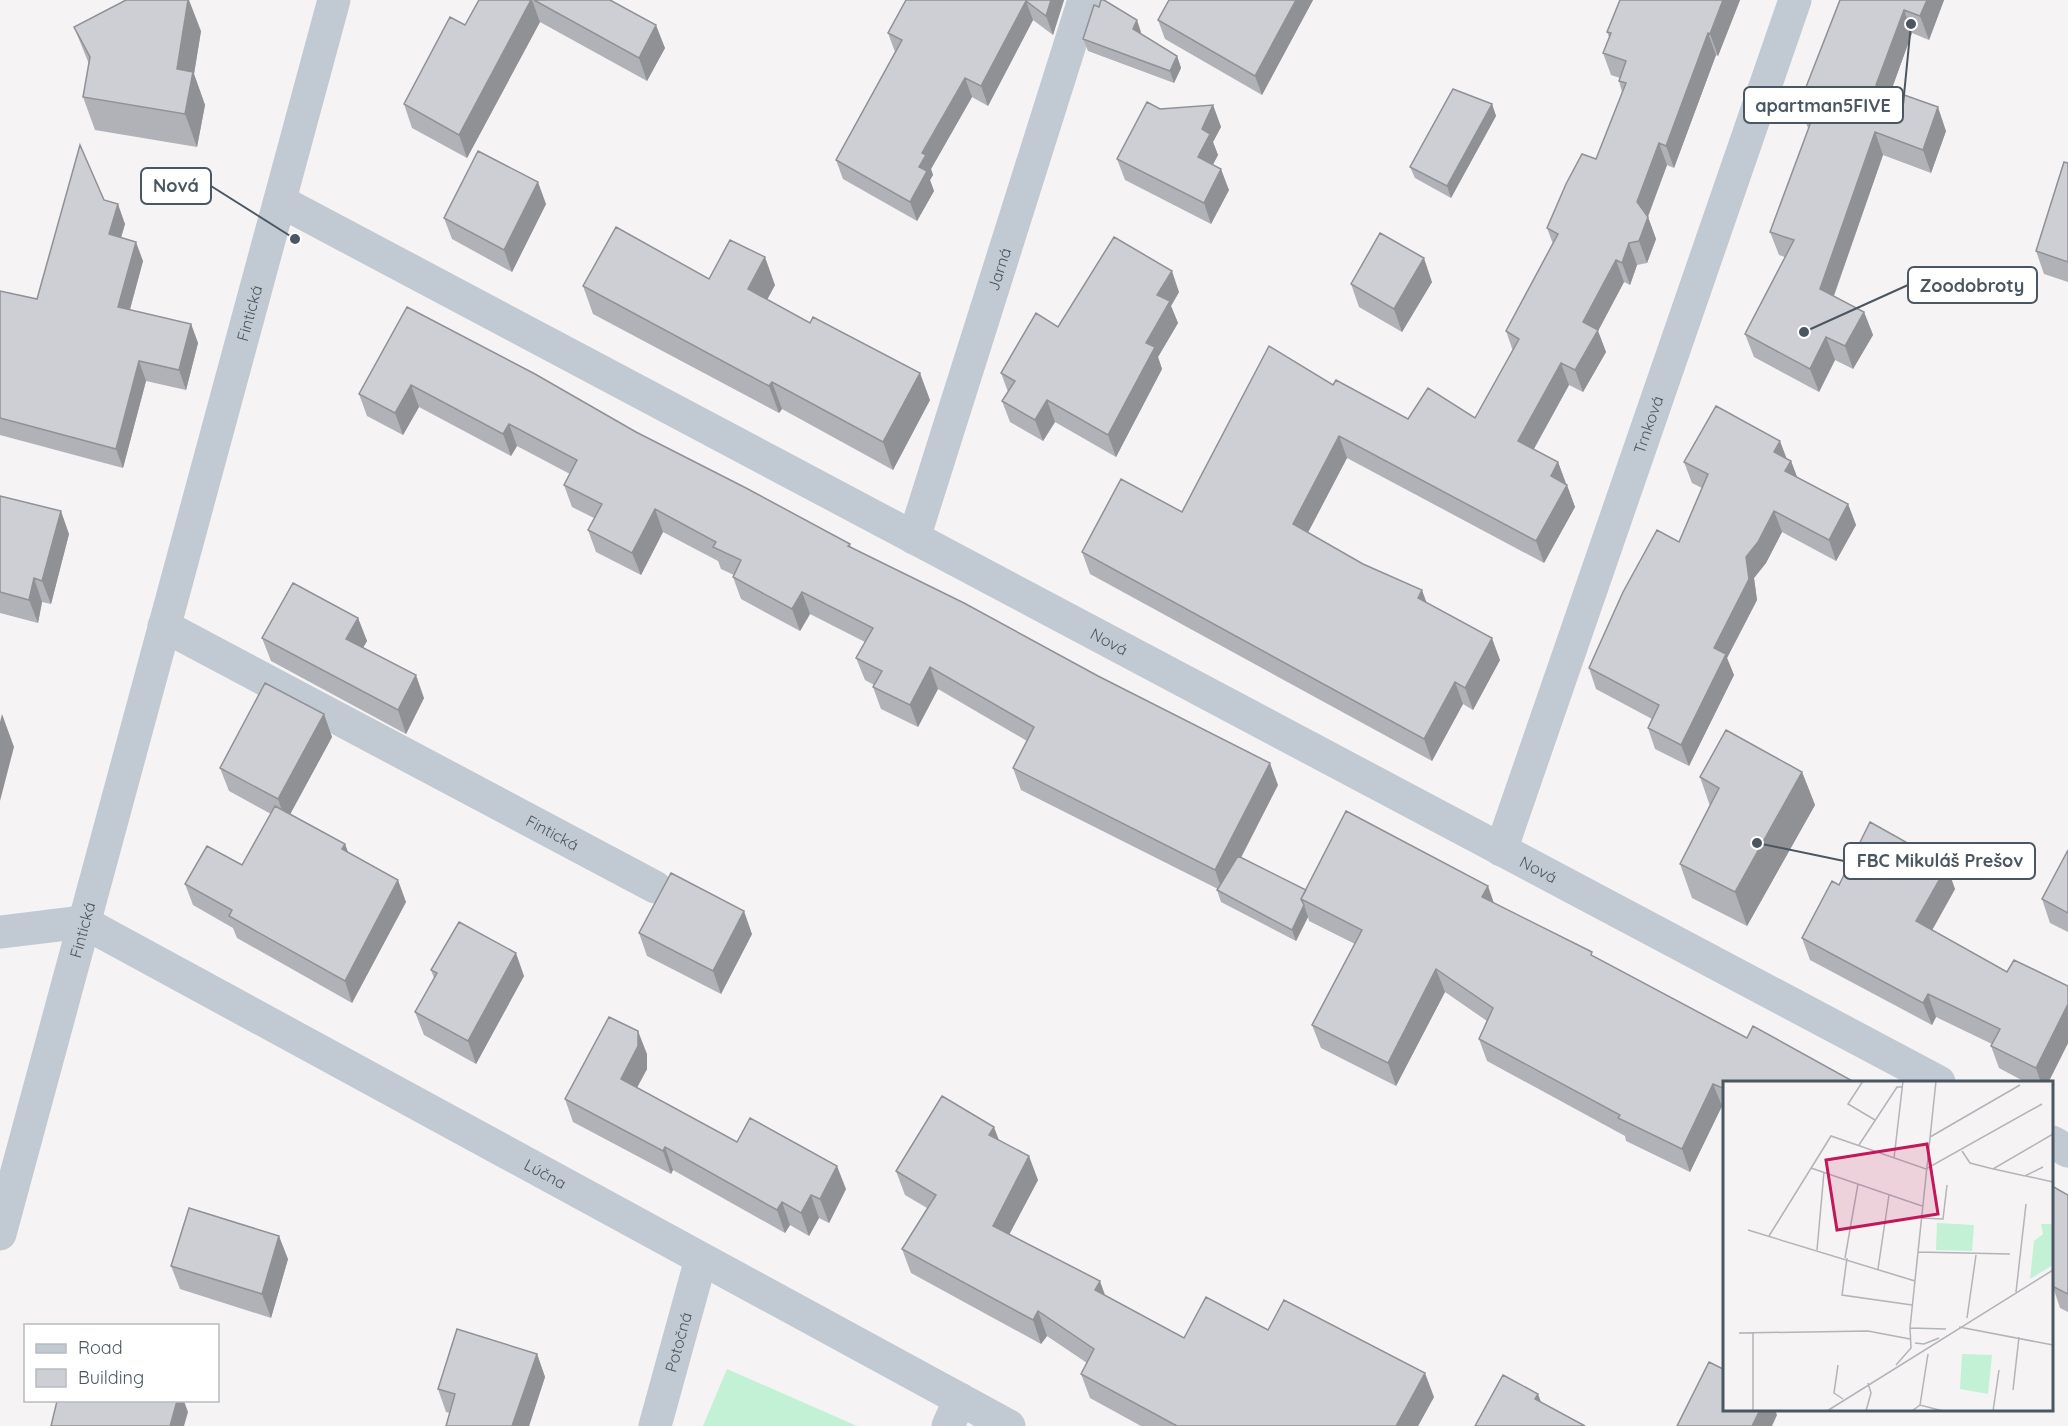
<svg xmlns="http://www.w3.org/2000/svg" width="2068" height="1426" font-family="Quicksand,sans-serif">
<rect width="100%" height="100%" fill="#f5f3f3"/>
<path fill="#c3f1d5" d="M727 1369 857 1426H703Z"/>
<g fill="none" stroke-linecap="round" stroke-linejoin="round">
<g stroke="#c1cad2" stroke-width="33">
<path id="s1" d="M280 201 1939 1082"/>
<path id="s2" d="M914 538 1084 0"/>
<path id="s3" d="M164 626 655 887"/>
<path id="s4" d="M1501 850 1795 0"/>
<path id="s5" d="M0 932 83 922 1009 1426"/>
<path d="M2052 1142 2068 1151"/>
<path id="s6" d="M0 1234 334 0"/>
<path id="s7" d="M655 1426 701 1259"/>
<path d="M948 1426 960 1399"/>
</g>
</g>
<path fill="#b0b2b7" d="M479 0H610L665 48 647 81 540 22 467 158 412 128 404 104 465 25Z
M906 0H1064L1053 35 1033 20 988 106 972 97 931 169 933 175 930 180 934 191 917 221 843 179 836 160 895 52 888 33Z
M1313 0 1262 95 1165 39 1158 20Z
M1740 0 1718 56 1716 55 1674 168 1667 165 1648 217 1656 239 1647 263 1637 265 1630 285 1624 282 1598 331 1606 352 1583 392 1569 385 1534 449 1558 462 1575 507 1544 563 1347 458 1308 532 1427 603 1500 660 1473 710 1463 704 1432 761 1090 574 1082 552 1182 512 1333 385 1408 419 1475 418 1513 351 1506 331 1553 244 1547 228 1596 159 1622 92 1619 81 1620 78 1611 75 1603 53 1609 37 1607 32Z
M1840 0H1944L1929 40 1912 33 1891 90 1946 131 1931 173 1883 155 1834 296 1864 312 1873 335 1853 369 1835 360 1819 392 1754 357 1745 334 1785 257 1779 255 1770 232 1809 129 1808 128 1799 105Z
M74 27 201 31 194 74 205 105 197 147 95 130 83 97 89 64Z
M1141 32V34L1177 56 1181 68 1174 83 1088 51 1083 39Z
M1492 104 1496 116 1451 198 1415 178 1410 167Z
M1213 105 1221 127 1213 142 1218 155 1213 164 1229 190 1211 224 1125 180 1117 159 1160 109Z
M2068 163V282L2044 274 2036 251Z
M104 200 125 224 121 238 143 261 130 310 191 324 198 343 186 390 146 381 123 468 0 435V291L37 299Z
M546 204 512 272 452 239 444 218Z
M709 279 775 285 767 299 930 400 893 470 782 409 779 413 593 314 583 286Z
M1432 282 1402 332 1359 307 1351 284Z
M1179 292 1171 306 1178 323 1158 357 1162 369 1116 457 1055 422 1043 441 1010 422 1002 401 1008 392 1001 373 1058 327Z
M407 307 636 432 850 544 851 547 1278 785 1241 858 1306 890 1494 904 1593 956 1725 1083V1108L1722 1106 1690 1172 1626 1141 1625 1136 1487 1061 1479 1039 1487 1021 1445 992 1396 1086 1321 1048 1312 1025 1355 944 1309 921 1308 917 1296 941 1221 902 1217 890 1218 889 1021 790 1013 768 1027 741 938 689 918 727 881 709 873 687 874 685 865 680 856 658 865 642 810 614 800 631 741 599 733 577 734 575 721 569 718 561 663 532 641 575 596 552 588 530 594 518 572 507 564 485 570 474 517 446 511 456 419 407 403 435 367 416 359 394Z
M1787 459 1791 461 1797 477 1848 504 1856 525 1836 561 1782 532 1766 563 1754 578 1757 600 1727 658 1734 675 1689 766 1655 749 1648 728 1652 719 1596 689 1589 668 1679 542 1702 488 1692 483 1684 462Z
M0 496 69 534 51 604 42 602 38 623 0 613Z
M358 618 367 641 363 647 424 698 406 734 271 661 262 638Z
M324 714 332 737 290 814 345 844 348 852 406 902 352 1003 237 938 233 928 193 905 185 884 242 865 271 814 229 791 220 768Z
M1802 772 1815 805 1747 926 1692 898 1680 864 1710 806 1700 777Z
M2068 850V932L2050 923 2042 899Z
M1921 854 1955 889 1932 930 2007 972 2068 986V1043L2048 1083H2027L1999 1068 1991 1046 1992 1044 1936 1017 1932 1025 1810 960 1802 938Z
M639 933 752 934 721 994 647 956Z
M431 970 524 976 476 1064 424 1035 415 1012 434 978Z
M647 1054V1069L637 1088 737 1142 846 1189 829 1223 819 1218 809 1236 790 1225 785 1233 673 1170 671 1174 573 1122 565 1099Z
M999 1141 1038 1180 1009 1235 1105 1295 1184 1338 1268 1330 1434 1397 1418 1426H1141L1090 1398 1081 1374 1087 1363 1047 1336 1041 1344 911 1273 902 1249 927 1208 905 1195 896 1171Z
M2068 1195V1312L2060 1308 2052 1284Z
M288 1259 271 1318 180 1289 171 1266Z
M537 1354 545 1377 529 1426H446L450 1413 446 1412 438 1389Z"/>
<path fill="#909195" d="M188 0H189L201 31 194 74 205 105 197 147 185 114 177 69Z
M531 0H532L540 22 467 158 459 135Z
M1051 0H1064L1053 35 1046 16Z
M1296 0H1313L1262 95 1255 76Z
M1723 0H1740L1718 56 1710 34Z
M1927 0H1944L1929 40 1920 16Z
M1026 1 1033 20 988 106 981 86Z
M1904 10 1912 33 1885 108 1876 85Z
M1137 20 1141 32 1138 41 1133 29Z
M656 25 665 48 647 81 639 58Z
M1708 33 1716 55 1674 168 1666 146Z
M1177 56 1181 68 1174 83 1170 71Z
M965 78 972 97 931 169 933 175 930 180 934 191 917 221 910 202 922 153Z
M1492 104 1496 116 1451 198 1447 186Z
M1213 105 1221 127 1213 142 1218 155 1206 178 1198 157 1202 129Z
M1938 107 1946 131 1931 173 1923 150Z
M1875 132 1883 155 1828 312 1820 289Z
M1659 143 1667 165 1645 224 1637 202Z
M1221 169 1229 190 1211 224 1204 203Z
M538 182 546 204 512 272 504 250Z
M118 204 125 224 116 254 109 234Z
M1648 217 1656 239 1647 263 1639 241Z
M136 242 143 261 125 327 118 307Z
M1629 243 1637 265 1630 285 1622 263Z
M765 257 775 285 758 317 748 289Z
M1424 258 1432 282 1402 332 1394 309Z
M1616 260 1624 282 1598 331 1606 352 1583 392 1575 370 1583 322Z
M1172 271 1179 292 1171 306 1178 323 1158 357 1162 369 1116 457 1108 435 1146 343 1157 295Z
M1864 312 1873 335 1853 369 1845 346Z
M191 324 198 343 186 390 179 370Z
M1826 337 1835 360 1819 392 1810 369Z
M139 361 146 381 123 468 116 449Z
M1561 363 1569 385 1526 463 1518 441Z
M920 373 930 400 893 470 883 442Z
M772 382 782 409 779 413 769 386Z
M411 385 419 407 403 435 395 413Z
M1047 400 1055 422 1043 441 1035 420Z
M509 424 517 446 511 456 503 434Z
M1339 436 1347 458 1301 546 1293 524Z
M1780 441 1788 462 1774 452Z
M1791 461 1799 482 1785 471Z
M1558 462 1566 484 1559 498 1551 476Z
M1567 485 1575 507 1544 563 1536 541Z
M1848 504 1856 525 1836 561 1829 540Z
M655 509 663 532 641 575 632 553Z
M61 511 69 534 51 604 42 581Z
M1774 511 1782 532 1766 563 1754 578 1757 600 1727 658 1734 675 1689 766 1681 745 1746 557Z
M34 578 42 602 38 623 29 600Z
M1422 590 1430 612 1418 598Z
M802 592 810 614 800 631 792 609Z
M358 618 367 641 355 662 346 639Z
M1492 638 1500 660 1473 710 1465 688Z
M930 667 938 689 918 727 910 705Z
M416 675 424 698 406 734 398 710Z
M1455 682 1463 704 1432 761 1424 739Z
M2 714 14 747 0 801V722Z
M324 714 332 737 286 822 278 799Z
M1270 763 1278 785 1223 892 1215 870Z
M1802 772 1815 805 1747 926 1735 892Z
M345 844 353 866 342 849Z
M1947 866 1955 889 1925 943 1916 921Z
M398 880 406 902 352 1003 345 981Z
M1488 886 1496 909 1482 897Z
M1304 905 1308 917 1296 941 1292 930Z
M744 911 752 934 721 994 713 971Z
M516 953 524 976 476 1064 468 1041Z
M1436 969 1445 992 1396 1086 1388 1063Z
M1928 994 1936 1017 1932 1025 1923 1003Z
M2068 1004V1043L2048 1083H2041L2036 1068Z
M638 1031 647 1054V1069L629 1102 621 1079Z
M1713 1084 1722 1106 1690 1172 1682 1149Z
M994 1127 1003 1151 989 1135Z
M665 1147 673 1170 671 1174 663 1151Z
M1029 1156 1038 1180 1001 1250 993 1226Z
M837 1166 846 1189 829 1223 820 1199Z
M811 1195 819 1218 809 1236 801 1213Z
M782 1202 790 1225 785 1233 777 1210Z
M279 1236 288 1259 271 1318 262 1294Z
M1100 1281 1109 1306 1095 1290Z
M1038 1311 1047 1336 1041 1344 1033 1320Z
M537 1354 545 1377 529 1426H512Z
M1425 1373 1434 1397 1418 1426H1396Z
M1538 1394 1547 1418 1535 1399Z
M177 1401H184L188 1412 184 1426H170Z
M1760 1410H1775L1777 1415 1772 1426H1752Z"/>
<path fill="#cdcfd5" stroke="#909195" stroke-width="1.5" d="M126 0H188L177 69 193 72 185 114 83 97 90 57 74 27Z
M479 0H531L459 135 404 104 450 17 465 25Z
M534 0H610L656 25 639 58Z
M906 0H1051L1046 16 1026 1 981 86 965 78 922 153 926 155 919 167 927 171 910 202 836 160 902 40 888 33Z
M1101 0H1104L1137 20 1133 29 1177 56 1170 71 1083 39 1094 5 1099 7Z
M1169 0H1296L1255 76 1158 20Z
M1620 0H1723L1710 34 1708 33 1666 146 1659 143 1637 202 1648 217 1639 241 1629 243 1622 263 1616 260 1583 322 1598 330 1575 370 1561 363 1518 441 1558 462 1551 476 1567 485 1536 541 1339 436 1293 524 1363 564 1422 590 1418 598 1492 638 1465 688 1455 682 1424 739 1082 552 1121 479 1182 512 1269 346 1333 385 1336 380 1408 419 1428 388 1475 418 1519 339 1506 331 1558 234 1547 228 1566 184 1582 154 1596 159 1626 83 1619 81 1626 61 1603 53 1611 33 1607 32Z
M1840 0H1927L1920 16 1904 10 1876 85 1938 107 1923 150 1875 132 1820 289 1864 312 1845 346 1826 337 1810 369 1745 334 1794 240 1770 232 1815 111 1799 105Z
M1453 89 1492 104 1447 186 1410 167Z
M1147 102 1160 109 1213 105 1202 129 1210 134 1198 157 1221 169 1204 203 1117 159Z
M80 145 104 200 118 204 109 234 136 242 118 307 191 324 179 370 139 361 116 449 0 418V291L37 299Z
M478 151 538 182 504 250 444 218Z
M2064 162 2068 163V262L2036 251Z
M616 227 709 279 730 240 765 257 748 289 810 323 813 317 920 373 883 442 772 382 769 386 583 286Z
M1380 233 1424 258 1394 309 1351 284Z
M1114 237 1172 271 1157 295 1170 301 1146 343 1155 347 1108 435 1047 400 1035 420 1002 401 1015 381 1001 373 1036 313 1058 327Z
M407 307 535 374 636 432 746 488 850 544 848 546 964 603 1098 676 1270 763 1215 870 1013 768 1034 727 930 667 910 705 873 687 882 671 856 658 873 628 802 592 792 609 733 577 741 560 713 547 716 542 655 509 632 553 588 530 602 504 564 485 577 460 509 424 503 434 411 385 395 413 359 394Z
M1716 406 1780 441 1774 452 1791 461 1785 471 1848 504 1829 540 1774 511 1758 542 1746 557 1749 579 1714 648 1726 654 1681 745 1648 728 1659 705 1589 668 1623 592 1657 530 1679 542 1708 474 1684 462Z
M0 496 61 511 42 581 34 578 29 600 0 592Z
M293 583 358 618 346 639 416 675 398 710 262 638Z
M265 683 324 714 278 799 220 768Z
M1726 730 1802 772 1735 892 1680 864 1719 788 1700 777Z
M275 806 345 844 342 849 398 880 345 981 229 916 232 910 185 884 207 846 242 865Z
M1346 811 1488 886 1482 897 1592 952 1591 955 1747 1038 1753 1026 1856 1083H1725V1089L1713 1084 1682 1149 1618 1118 1620 1115 1479 1039 1493 1008 1436 969 1388 1063 1312 1025 1362 930 1301 899Z
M1870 822 1920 850 1918 853 1947 866 1916 921 2007 972 2014 960 2068 986V1004L2036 1068 1991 1046 2000 1029 1928 994 1923 1003 1802 938 1832 881 1839 885Z
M2068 850V913L2042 899Z
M1238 856 1306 890 1301 899 1304 905 1292 930 1217 890Z
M671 873 744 911 713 971 639 933Z
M459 922 516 953 468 1041 415 1012 437 973 431 970Z
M609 1017 638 1031V1046L621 1079 737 1142 750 1118 837 1166 820 1199 811 1195 801 1213 782 1202 777 1210 665 1147 663 1151 565 1099Z
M942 1096 994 1127 989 1135 1029 1156 993 1226 1100 1281 1095 1290 1184 1338 1206 1297 1268 1330 1284 1300 1425 1373 1396 1426H1177L1081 1374 1094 1349 1038 1311 1033 1320 902 1249 936 1195 896 1171Z
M2052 1186 2068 1195V1294L2052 1286Z
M189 1208 279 1236 262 1294 171 1266Z
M457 1329 537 1354 512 1426H446L455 1394 438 1389Z
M1709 1362 1725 1370V1410H1760L1752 1426H1677Z
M1503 1375 1538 1394 1535 1399 1585 1426H1475Z
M57 1401H177L170 1426H51Z"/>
<g text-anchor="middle" stroke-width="4.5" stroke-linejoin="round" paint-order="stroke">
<g font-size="16" fill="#4a5661" stroke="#fff">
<text dy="6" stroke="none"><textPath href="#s2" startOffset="282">Jarná</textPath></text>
<text dy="6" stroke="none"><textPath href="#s6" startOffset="954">Fintická</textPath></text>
<text dy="6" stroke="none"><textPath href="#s4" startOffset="450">Trnková</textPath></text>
<text dy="6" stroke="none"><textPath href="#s1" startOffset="939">Nová</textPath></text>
<text dy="6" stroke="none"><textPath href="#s3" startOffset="440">Fintická</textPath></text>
<text dy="6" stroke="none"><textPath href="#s1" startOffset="1425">Nová</textPath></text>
<text dy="6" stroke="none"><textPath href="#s6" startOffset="315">Fintická</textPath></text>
<text dy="6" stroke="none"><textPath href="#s5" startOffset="610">Lúčna</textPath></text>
<text dy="6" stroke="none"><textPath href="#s7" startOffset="87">Potočná</textPath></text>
</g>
</g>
<g transform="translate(1723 1081)">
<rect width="330" height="330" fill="#f5f3f3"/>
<path d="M239 273 269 274 265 313 237 308Z" fill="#c3f1d5"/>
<path d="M318 143H330V184L307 198 311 160 320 153Z" fill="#c3f1d5"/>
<path d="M214 142 251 144 249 170 213 169ZM241 280 264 281V292L240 291Z" fill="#c3f1d5"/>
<path fill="none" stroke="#b1b4b9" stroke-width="1.5" d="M140 0 125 23 152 39M207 56 297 4M136 64 174 6H179M239 70 247 82 270 88 330 53M171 77 180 0M88 87 199 125M271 88 302 95 320 86M303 95 330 101M198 137 220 138 224 104M25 149 192 200M46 155 108 55 203 88 319 23M94 169 101 91M195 171 287 173M122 177 135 103M124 177 119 214 189 224M155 188 166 114M293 211 303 123M244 237 253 174M236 246 330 264M187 247 223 248M16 252 145 250 187 258M192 262 201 263 216 257M115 284 111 312 120 318M173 284 188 267 187 247 213 0M290 309 296 256M197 324 205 273M30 330V252M104 330 330 189M143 330 148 312 145 302M189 330 197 324 220 330M270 330 276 289"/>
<path fill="#c2185b" fill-opacity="0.15" stroke="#c2185b" stroke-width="3" d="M204 63 215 133 114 149 103 79Z"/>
<rect width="330" height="330" fill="none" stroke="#4a5661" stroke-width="3"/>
</g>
<path fill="none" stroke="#4a5661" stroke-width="2" d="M1911 24L1903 105M295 239L211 186M1804 332L1908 285M1757 843L1844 861"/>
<g fill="#4a5661" stroke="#fff" stroke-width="2">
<circle cx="1911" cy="24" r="6"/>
<circle cx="295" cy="239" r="6"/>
<circle cx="1804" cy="332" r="6"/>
<circle cx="1757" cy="843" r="6"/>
</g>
<g fill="#fff" stroke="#4a5661" stroke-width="2">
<rect x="1744" y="87" width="159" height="36" rx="6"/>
<rect x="141" y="168" width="70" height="36" rx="6"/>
<rect x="1908" y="267" width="129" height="36" rx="6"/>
<rect x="1844" y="843" width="191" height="36" rx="6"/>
</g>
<g font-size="18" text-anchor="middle" font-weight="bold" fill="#4a5661">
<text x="1823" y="112">apartman5FIVE</text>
<text x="176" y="192">Nová</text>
<text x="1972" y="292">Zoodobroty</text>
<text x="1940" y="867">FBC Mikuláš Prešov</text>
</g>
<rect x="24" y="1324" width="195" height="78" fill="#ffffff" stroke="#b7bbc0" stroke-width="1.5"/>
<rect x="36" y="1344" width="30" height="9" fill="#c1cad2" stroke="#b7bbc0" stroke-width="1.5"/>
<text x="78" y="1354" font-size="18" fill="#4a5661">Road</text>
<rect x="36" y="1369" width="30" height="18" fill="#cdcfd5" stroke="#b7bbc0" stroke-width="1.5"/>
<text x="78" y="1384" font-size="18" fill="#4a5661">Building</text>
</svg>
